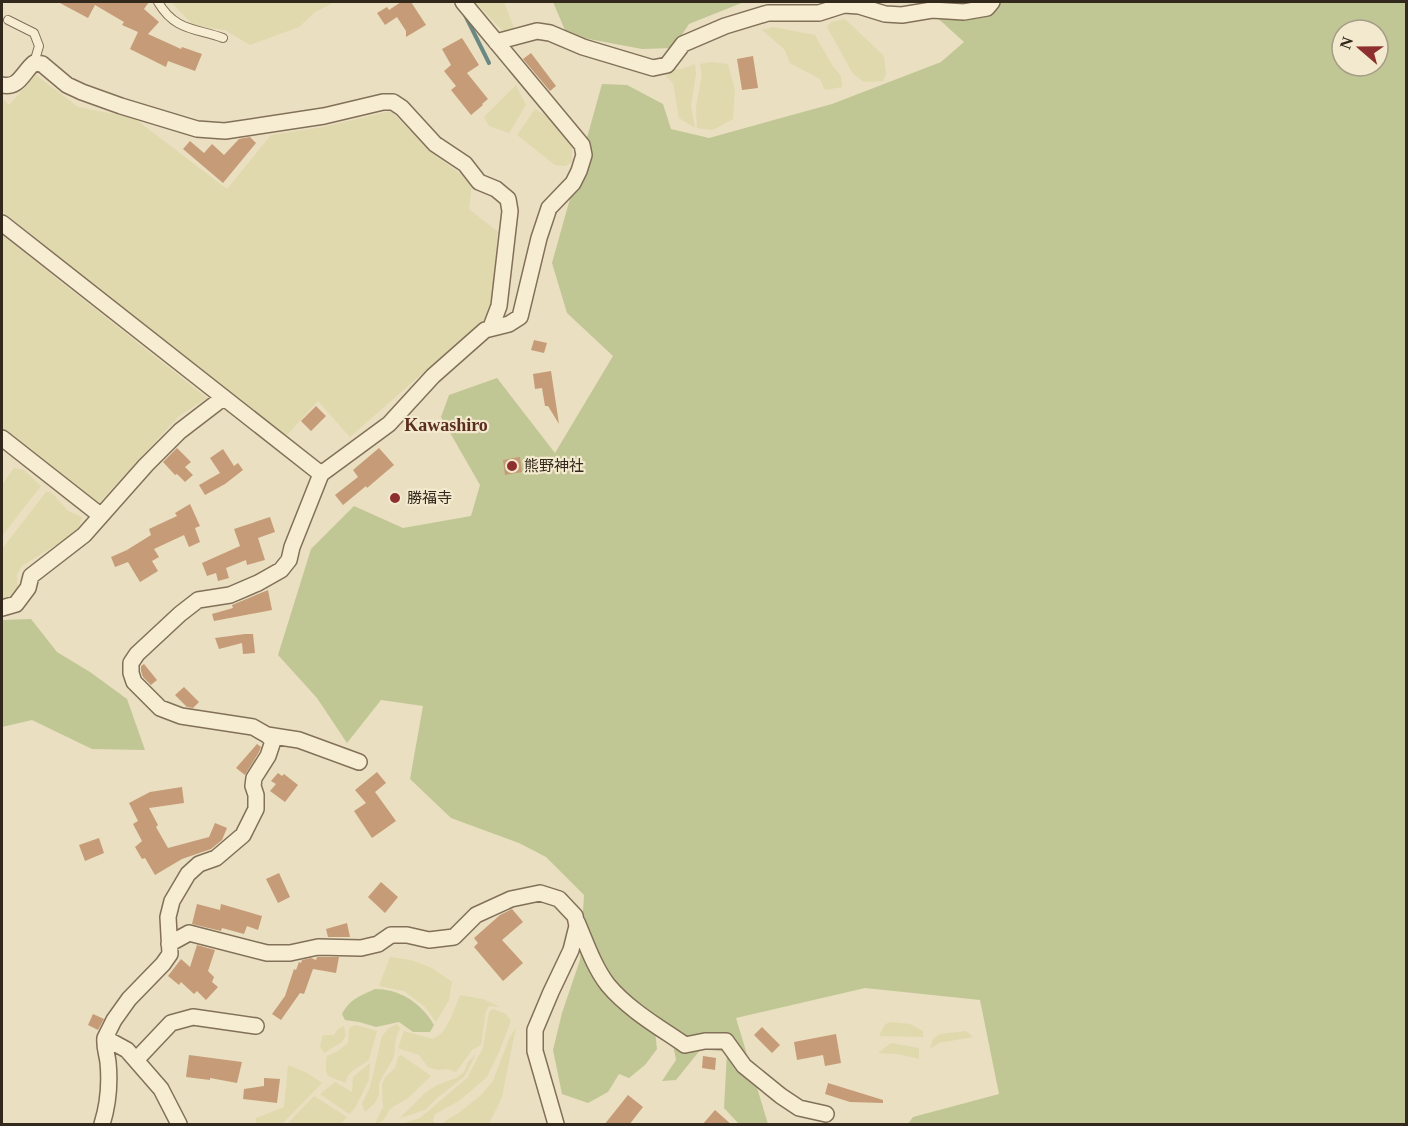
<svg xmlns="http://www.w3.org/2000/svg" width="1408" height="1126" font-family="'Times New Roman','Noto Sans JP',serif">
<rect width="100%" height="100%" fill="#eadfc0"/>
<path fill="#dfd9ad" d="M171 2H335L315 12 299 27 250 45 225 30 193 25Z
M475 2H504L514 28 504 32Z
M845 19 884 56 886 74 883 81 864 82 853 74 827 27 831 22Z
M773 27 815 35 832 65 841 76 842 87 825 90 820 79 790 63 785 50 762 30Z
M711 62 728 64 735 90 733 119 713 130 697 128 696 108 702 75 700 64Z
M695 64 696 74 691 106 695 128 679 118 673 83 666 76 670 69H682Z
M36 75 78 107 134 118 227 189 271 135 323 127 391 111 429 150 472 183 469 209 498 232 490 314 350 437 318 401 286 436 2 211V98L9 105Z
M516 85 526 105 509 133 489 126 484 117Z
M535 109 545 115 560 129 570 142 572 148V162L565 166 555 165 517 135Z
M2 235 207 398 179 416 96 506 2 430Z
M14 468 24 470 41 486 2 536V485Z
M46 492H50L54 495 68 511 82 517 79 526 76 532 22 566 17 575 18 592 13 599H2V549Z
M390 957 411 960 432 968 452 982 449 1000 436 1022 425 1007 404 991 379 986Z
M460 995 483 999 500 1007 489 1006 486 1011 481 1045 472 1050 456 1072 447 1069 438 1070 428 1067 419 1055 398 1048 404 1031 433 1039 442 1033 450 1020Z
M493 1009 506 1014 511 1021 500 1050 487 1077 459 1101 435 1114 433 1121 436 1124H401L420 1118 467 1078 483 1048 489 1012Z
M892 1022 910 1024 923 1031V1037L879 1036 885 1024Z
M397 1024 400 1028 396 1038 394 1057 379 1083V1095L375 1103 365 1112 362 1104 370 1087 382 1036 389 1028Z
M356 1025 377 1031 369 1060 352 1071 347 1077 346 1083 328 1076 326 1071V1060L327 1056 338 1051 348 1043 349 1028Z
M344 1026 346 1035 342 1042 324 1053 320 1046 323 1035H334L338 1029Z
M516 1027 502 1097 489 1124H445L444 1122 447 1120 460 1112 480 1096 493 1081 509 1039Z
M966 1031 973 1037 939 1043 930 1049 933 1039 940 1034Z
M891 1043 919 1048V1059L897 1054 878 1053Z
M476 1054 465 1076 436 1099 425 1110 400 1118 426 1092 437 1085 456 1078 464 1072 468 1062Z
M401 1055 431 1076 408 1098 391 1108 383 1121 375 1124 383 1107 382 1085 385 1077 395 1068 398 1057Z
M370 1063 369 1080 355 1108 349 1114 320 1094 335 1082 352 1092 353 1077Z
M288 1065 307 1073 322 1083 282 1124H256V1118L284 1107Z
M314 1096 347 1117 341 1124H294L289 1122Z"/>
<path fill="#c0c795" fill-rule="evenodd" d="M553 2H744L689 24 673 48 642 49 567 35Z
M920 2H1406V1124H908L913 1117 999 1094 980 1000 865 988 736 1018 768 1124H739L724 1108 727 1052 701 1049 676 1080 662 1081 676 1060 671 1033 654 1021 657 1049 645 1065 629 1078 619 1074 608 1092 588 1103 562 1094 553 1050 562 1013 580 960 584 895 546 857 519 843 451 818 410 779 423 706 381 700 347 743 317 698 278 655 311 549 354 506 403 528 471 516 480 485 441 417 449 395 497 378 555 453 613 356 567 313 552 263 602 84 627 85 663 104 671 129 709 138 832 104 941 62 964 42ZM1342 30H1378V66H1342Z
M31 619 57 652 90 672 127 699 145 750 92 749 32 720 2 727V620Z
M375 989C401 989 422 1004 434 1025L430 1032H413L399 1022 376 1027 359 1022 345 1020 342 1014C350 999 360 996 375 989Z"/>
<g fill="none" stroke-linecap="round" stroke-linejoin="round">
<path stroke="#6a8983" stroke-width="4" d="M465 15 489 63"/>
</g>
<path fill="#c69b77" d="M58 2H149L144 9 159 22 148 34 181 49 182 47 202 54 195 71 168 61 166 67 130 49 138 32 122 25 124 22 95 5 88 18Z
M401 2H411L426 25 406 37V31L397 17 385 25 377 13 387 7 389 10Z
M462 38 479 65 467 73 488 99 482 104 483 105 471 115 451 90 456 86 444 71 451 65 442 49Z
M531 53 556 86 550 91 523 59Z
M753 56 758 88 742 90 737 59Z
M250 137 256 143 223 183 183 149 190 141 204 153 212 144 224 155 239 139Z
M534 340 547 343 544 353 531 350Z
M551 371 559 424 548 406H545L542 388 535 389 533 374Z
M316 406 326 416 311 431 301 421Z
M177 448 191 462 185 467 193 475 185 482 177 474 175 475 163 462Z
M379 448 394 465 367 488 366 486 343 505 335 495 358 477 353 470Z
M223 449 234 466 238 463 243 470 225 484 205 495 199 485 220 473 210 458Z
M520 457 522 472 505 475 503 460Z
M190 504 200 526 195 528 200 542 189 547 184 535 154 549 159 557 152 561 158 571 140 582 128 562 115 567 111 557 127 550 151 535 149 529 177 516 175 513Z
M270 517 275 532 258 538 265 560 247 565 246 560 226 568 229 578 218 581 216 573 207 576 202 563 240 546 234 529Z
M268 590 272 610 214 621 212 614 233 608 232 605Z
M245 634H253L255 653 243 654 242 643 219 649 215 638Z
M144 664 157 680 151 685 143 677 141 671V666Z
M184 687 199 702 193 708 187 707 175 695Z
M257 744 261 747 259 752 245 775 236 768Z
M377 772 386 783 375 792 396 821 372 838 354 811 366 803 355 790Z
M278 773 282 776 284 774 298 785 285 802 270 791 276 784 271 781Z
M182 787 184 803 149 808 158 825 156 827 168 848 209 837 215 823 227 828 222 840 211 849 182 859 155 875 145 858 142 859 135 847 142 841 133 824 138 821 129 803 150 792Z
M99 838 104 853 85 861 79 845Z
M279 873 290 897 278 903 266 879Z
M381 882 398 897 385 913 368 897Z
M197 904 220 910 221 904 262 916 258 930 247 926 244 934 222 928 221 931 192 924Z
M512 909 523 922 502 940 523 963 503 981 474 947 478 943 474 938 500 915Z
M347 923 350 937H328L326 929Z
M197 945 215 950 208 971 214 977 212 982 218 987 206 1000 197 991 194 994 181 982 179 985 168 976 181 959 190 967Z
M317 957H339L336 973 313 969 304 994 300 993 281 1020 272 1014 285 996 294 969 296 970 299 962 301 963 302 960 311 958 316 960Z
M93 1014 104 1019 98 1030 88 1025Z
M762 1027 780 1045 772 1053 754 1035Z
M836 1034 841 1063 825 1066 823 1055 797 1060 794 1042Z
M189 1055 242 1062 237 1083 210 1078V1080L186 1077Z
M703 1056 716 1058 715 1070 702 1068Z
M264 1078 280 1079 277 1103 243 1099 244 1089 264 1086Z
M828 1083 883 1100V1103L850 1102 825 1094Z
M628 1095 643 1107 629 1125H604Z
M715 1110 732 1125H702Z"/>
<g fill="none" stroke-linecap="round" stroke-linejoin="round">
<defs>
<path id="lane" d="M158 2C175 31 195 28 223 38
M8 20 34 33 39 46 34 63"/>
<path id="street" d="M496 42 537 31 550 33 583 47 653 68 667 65 683 44 725 26 768 13H819L844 5 859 6 885 14 902 15 932 10 964 12 987 8 992 2
M2 85C19 89 23 72 34 63L42 64 67 85 82 92 121 106 197 129 225 131 324 116 383 102H393L402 108 435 144 465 164 479 182 496 189 508 199 510 211 499 306 491 327
M2 223 321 474
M2 438 100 515
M2 608 16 604 28 588 31 576 84 535 146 465 180 431 223 398
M267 735 299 740 359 762
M577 922C586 943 594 967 608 985 629 1010 659 1027 685 1045L705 1041H726L744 1066 781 1096 799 1108 826 1114
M169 944 189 933 267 953H290L318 947 361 948 378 944 391 935H407L429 940 454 937 476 915 511 899 540 893 559 899 575 916 577 926 571 950 551 992 535 1030V1051L556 1124
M136 1060 171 1023 193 1017 256 1026
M102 1124C108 1105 110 1083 108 1062 107 1054 104 1047 105 1038
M179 1124 161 1089 127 1050 105 1038 114 1020 129 999 163 964 170 954 168 917 172 901 188 874 199 864 216 858 243 835 256 809V795L253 786 254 778 268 756 273 741 267 735 253 727 181 716 160 708 134 682 131 673V663L137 654 180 614 198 600 230 595 258 583 281 570 289 560 292 547 321 474 389 424 433 376 485 330 509 324 520 317 539 238 549 208 573 183 579 171 584 155 582 145 463 2"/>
</defs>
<use href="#lane" stroke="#827059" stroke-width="10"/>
<use href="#street" stroke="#827059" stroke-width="18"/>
<use href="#lane" stroke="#f6edd2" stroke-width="8"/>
<use href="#street" stroke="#f6edd2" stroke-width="15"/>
</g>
<g fill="#8d302d" stroke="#f2e9ce" stroke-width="2">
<circle cx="512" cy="466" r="6"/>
<circle cx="395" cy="498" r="6"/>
</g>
<g text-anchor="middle" stroke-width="4.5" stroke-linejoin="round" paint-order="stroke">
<g font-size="15" fill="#32281c" stroke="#f2e9ce" text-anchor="start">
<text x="524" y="471">熊野神社</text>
<text x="407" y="503">勝福寺</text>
</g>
<g font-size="18" font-weight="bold" fill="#5c2e1f" stroke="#f2e9ce">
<text x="446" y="431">Kawashiro</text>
</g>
</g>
<rect width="1408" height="1126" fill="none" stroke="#32281c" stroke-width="6"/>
<g transform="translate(1360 48) rotate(290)"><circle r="28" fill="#f2e9ce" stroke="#a59c87" stroke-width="1.5"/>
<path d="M0-4.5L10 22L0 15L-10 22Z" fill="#8d302d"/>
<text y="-9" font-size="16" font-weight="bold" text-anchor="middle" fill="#32281c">N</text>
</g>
</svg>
